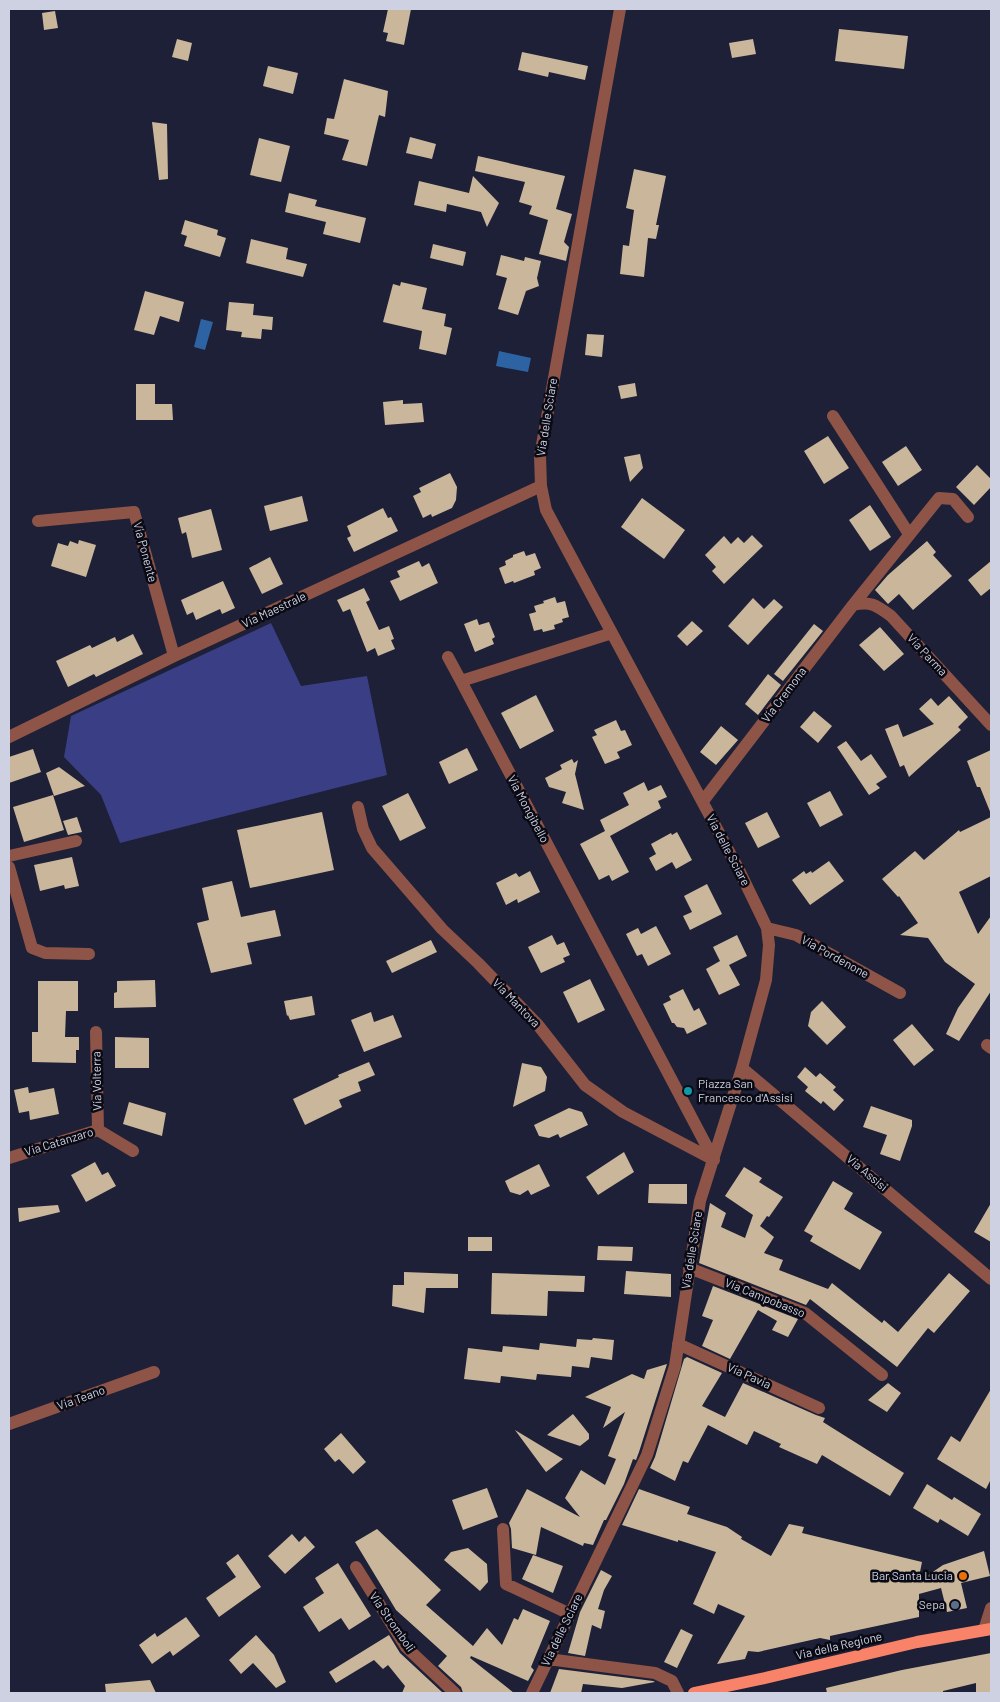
<svg xmlns="http://www.w3.org/2000/svg" width="1000" height="1702" font-family="Barlow,sans-serif">
<rect width="100%" height="100%" fill="#1d2036"/>
<path fill="#3a3e85" d="M271 623 301 686 367 676 387 775 120 843 101 795 64 757 71 716Z"/>
<path fill="#2d63a2" d="M201 319 213 322 205 350 194 347Z
M499 351 531 358 528 372 496 366Z"/>
<path fill="#cab79b" d="M388 9H411L404 45 386 41 388 33 383 32Z
M55 11 58 28 44 30 42 13Z
M839 29 908 36 904 69 835 61Z
M177 39 192 43 188 61 172 57Z
M753 39 756 54 732 58 729 43Z
M522 52 588 66 585 80 549 72 548 77 518 70Z
M268 66 298 73 293 94 263 86Z
M344 79 388 91 385 117 379 115 367 166 342 160 349 140 324 134 327 118 334 119Z
M152 122 167 124 168 179 159 180Z
M410 137 436 144 432 159 406 153Z
M259 138 290 146 281 182 250 175Z
M478 156 565 176 556 209 572 214 564 242 569 247 566 261 539 254 548 220 529 214 532 206 519 202 525 182 475 171Z
M634 169 666 176 656 225H659L656 239 648 238 644 277 620 274 623 245 629 246 634 210 626 208Z
M473 176 499 203 487 227 481 212 447 204 446 212 414 205 419 181 469 193Z
M289 193 317 200 315 206 366 218 360 243 323 234 326 222 285 212Z
M185 220 218 230 217 235 226 238 220 257 184 246 187 236 181 234Z
M251 239 288 248 286 259 307 264 303 277 246 263Z
M433 244 466 252 463 266 430 258Z
M501 255 524 261 525 257 541 261 537 278 539 286 526 291 518 315 498 309 507 278 496 275Z
M401 282 427 288 422 309 446 314 444 326 452 328 446 355 419 349 422 331 383 322 393 284 400 286Z
M145 291 184 302 179 322 160 316 154 335 134 330Z
M229 302 254 304 253 315 273 317 272 330 262 329 261 339 241 337 242 332 226 330Z
M587 334 604 335 602 357 585 355Z
M635 383 637 396 621 399 618 386Z
M136 384H155V404H172L173 420H136Z
M403 400V404L422 403 424 422 385 425 383 402Z
M828 436 849 468 824 484 804 451Z
M906 446 922 470 898 486 882 462Z
M640 454 643 468 630 482 624 457Z
M977 465 991 479V487L974 505 956 487Z
M450 473 457 487 456 500 452 508 432 517 431 514 423 518 413 496 421 492 419 488Z
M302 496 308 521 270 531 264 506Z
M642 498 685 530 664 559 621 527Z
M870 505 891 537 870 551 849 520Z
M383 508 388 518 391 517 398 531 354 552 347 538 351 536 347 526Z
M211 509 222 550 192 558 186 532 182 534 178 518Z
M752 535 763 546 724 584 712 571 716 567 705 555 724 536 731 544 738 537 744 543Z
M79 540 96 545 86 577 51 566 58 543 68 546 70 541 78 544Z
M927 541 936 552 933 555 952 576 913 610 899 594 888 604 875 590 888 575Z
M524 551 526 556 535 553 541 568 534 571 535 575 514 583 513 581 505 584 499 568 506 565 505 561 513 557V555Z
M270 557 283 584 262 594 249 568Z
M419 561 422 567 429 563 438 583 400 601 390 581 400 577 397 571Z
M991 561V588L981 596 968 580Z
M223 581 235 608 222 614 220 609 196 620 193 612 187 615 181 600Z
M364 588 370 600 366 602 379 630 389 626 394 639 391 640 395 649 378 656 375 648 367 652 350 609 343 612 337 600Z
M555 597 557 603 565 601 569 617 562 619 563 622 554 625 555 629 543 632 542 629 534 631 529 614 536 612 534 606 544 603 543 601Z
M753 598 764 609 774 599 783 607 748 645 728 626Z
M477 619 479 625 489 622 495 637 492 639 494 644 475 652 464 624Z
M692 621 703 631 687 646 677 636Z
M814 624 823 631 783 681 774 674Z
M880 627 904 654 884 671 859 645Z
M133 634 143 654 96 677 94 674 68 687 56 661 90 645 92 648 115 637 117 642Z
M768 674 781 685 758 715 745 704Z
M536 695 554 731 520 749 501 713Z
M949 696 968 717 958 727 961 730 909 777 904 765 900 767 885 729 898 724 903 737 934 724 919 709 931 698 938 706Z
M814 711 832 726 818 743 800 727Z
M616 720 621 731 625 730 632 745 617 752 620 758 605 764 592 737 597 735 594 730Z
M721 726 738 740 716 765 700 752Z
M846 741 861 761 871 754 887 777 876 784 880 788 869 795 837 747Z
M467 748 478 770 449 784 439 762Z
M33 749 41 772 9 783V757Z
M991 750V814L980 787H977L967 761Z
M572 759 574 763 578 760 575 774 584 810 562 803 566 792 549 787 545 778 562 769 560 765Z
M59 767 85 786 54 796 46 773Z
M644 782 648 791 661 785 667 797 658 801 661 808 610 836 629 872 612 881 609 875 599 880 580 844 605 831 600 820 629 805 623 793Z
M830 791 843 815 820 827 807 803Z
M408 793 426 828 400 841 382 806Z
M53 795 64 830 24 842 13 807Z
M322 812 334 870 250 888 237 830Z
M767 812 780 837 758 848 745 823Z
M77 817 82 832 68 835 63 821Z
M991 817V876L959 892 978 934 991 916V991L959 1041 946 1034 958 1008 975 984 945 962 928 938 900 935 918 923 899 896 898 897 882 879 915 851 924 860 959 830 960 832Z
M677 832 692 860 676 869 672 862 656 871 649 858 656 854 651 844 671 833 672 835Z
M72 857 79 886 65 889 64 885 40 891 34 865Z
M829 861 844 881 810 905 792 880 804 871 806 874 811 871 812 873Z
M530 871 540 892 518 903 517 899 506 905 496 883 516 873 519 877Z
M232 881 241 917 275 910 281 936 247 943 252 964 211 973 197 923 209 920 202 888Z
M707 884 722 914 690 930 683 916 692 912 684 896Z
M656 926 671 954 648 966 642 954 637 956 626 934 638 928 641 934Z
M552 935 557 945 564 942 570 955 563 958 565 962 541 973 528 947Z
M737 935 747 956 729 965 740 985 719 995 706 969 720 961 713 947Z
M431 940 437 952 392 973 386 961Z
M590 979 605 1010 578 1023 563 992Z
M155 980 156 1007 114 1008V993L117 992V981Z
M38 981H78V1011H66L65 1037H79V1050H76V1063L32 1062V1032H38Z
M683 989 694 1011 699 1008 707 1024 687 1034 684 1028 677 1027 674 1023H672L663 1004 671 1000 669 996Z
M312 996 315 1015 290 1020 288 1015 287 1016 284 1001Z
M822 1001 846 1027 827 1045 808 1026 811 1012Z
M371 1012 374 1022 393 1015 402 1037 364 1052 351 1020Z
M912 1024 934 1050 914 1066 893 1040Z
M115 1037 149 1038V1068H115Z
M369 1062 375 1075 358 1082 361 1091 339 1100 342 1107 305 1125 293 1099 339 1077 338 1075Z
M522 1063 541 1067 547 1077 545 1091 513 1107Z
M805 1067 816 1077 820 1073 836 1087 833 1090 844 1100 834 1111 823 1101 821 1104 805 1091 808 1087 797 1077Z
M28 1087 29 1093 54 1088 59 1114 30 1120 29 1111 19 1113 14 1090Z
M129 1102 166 1113 162 1136 123 1124Z
M871 1106 912 1120V1126L900 1161 880 1154 887 1135 863 1127Z
M569 1108 582 1112 588 1125 560 1138 558 1134 549 1138 539 1136 534 1125Z
M624 1152 634 1172 598 1195 586 1177Z
M95 1162 102 1175 108 1172 116 1186 86 1202 71 1175Z
M539 1164 550 1186 531 1195 528 1190 520 1195 510 1192 505 1181Z
M744 1167 762 1178 759 1182 783 1197 769 1217 767 1216 760 1226 774 1237 764 1253 783 1260 779 1270 828 1289 832 1283 882 1323 884 1320 898 1332 949 1273 970 1291 934 1333 928 1328 897 1367 810 1299 806 1305 699 1263 710 1203 726 1213 721 1227 745 1238 753 1215 725 1196Z
M833 1181 853 1193 844 1209 882 1232 860 1270 810 1241 813 1236 804 1231Z
M649 1184H687V1204L648 1203Z
M991 1203V1242L974 1232Z
M58 1205 60 1212 19 1222 18 1208Z
M468 1237H492V1251H468Z
M598 1246 633 1247 632 1261 597 1260Z
M626 1271 671 1274V1297L624 1294Z
M404 1272 458 1274V1288H426L424 1313 392 1306 393 1285H404Z
M492 1273 585 1276 584 1292 548 1291 547 1316 491 1314Z
M713 1286 798 1319 788 1337 772 1330 777 1321 758 1310 730 1359 702 1346 713 1320 702 1316Z
M593 1338 614 1340 612 1360 591 1357 589 1368 572 1366 571 1377 537 1374 536 1380 501 1376 500 1383 464 1379 468 1348 502 1352 503 1346 539 1350 540 1343 576 1347 577 1339 592 1340Z
M687 1357 722 1373 702 1406 725 1417 743 1383 816 1415 825 1418 823 1422 904 1473 890 1496 822 1455 817 1464 779 1447 781 1444 754 1431 747 1445 708 1425 688 1463 683 1461 675 1481 650 1468 655 1457 684 1359Z
M667 1364 639 1452 636 1460 633 1459 624 1484 606 1520H604L593 1545 584 1543 583 1546 541 1527 536 1555 512 1548 511 1529 509 1523 527 1489 580 1517 565 1498 581 1470 605 1485 616 1459 608 1456 625 1412 603 1428 611 1407 585 1397 632 1374 644 1379 647 1370Z
M888 1383 901 1393 887 1412 868 1400Z
M991 1389V1479L986 1489 937 1459 951 1436 960 1442Z
M573 1414 589 1434V1439L580 1446 547 1435Z
M515 1430 563 1459 546 1472Z
M341 1433 366 1462 353 1474 339 1459 335 1462 324 1449Z
M927 1484 952 1500 954 1497 981 1514 968 1536 940 1519 938 1523 913 1508Z
M487 1488 498 1517 463 1530 452 1500Z
M639 1489 690 1507 687 1514 727 1527 742 1537 741 1539 771 1556 789 1524 804 1527 802 1533 922 1562 918 1582 943 1565 984 1551 990 1576 961 1583 967 1608 947 1612 941 1588 919 1594V1617L830 1636V1640L820 1638 758 1652 748 1651 745 1659 717 1664 745 1616 718 1604 714 1614 693 1604 716 1552 678 1540V1542L622 1525Z
M377 1529 441 1590 426 1605 473 1646 487 1628 502 1645 514 1618 518 1620 523 1609 550 1621 531 1667 534 1670 528 1681 471 1656 470 1658 514 1693H463L461 1687 438 1666 447 1656 396 1610 355 1542Z
M292 1534 299 1542 305 1536 315 1547 285 1574 268 1556Z
M468 1548 487 1564 488 1582 480 1591 444 1560 451 1552Z
M238 1554 261 1587 219 1617 206 1598 236 1577 226 1563Z
M533 1555 563 1566 553 1593 522 1579Z
M338 1563 371 1616 349 1630 341 1618 319 1632 303 1607 324 1593 315 1578Z
M601 1570 612 1576 604 1590 598 1609 605 1611 601 1629 592 1625 585 1656 568 1653 580 1612Z
M186 1617 200 1636 173 1656 170 1651 152 1664 139 1645 155 1633 157 1637Z
M681 1629 693 1635 677 1668 664 1662Z
M256 1635 274 1655 286 1682 276 1688 253 1663 241 1674 229 1660Z
M389 1635 400 1653 443 1693H402L405 1686 388 1665 383 1669 374 1660 336 1683 329 1672Z
M991 1653V1693H976V1683L943 1691V1693H827L826 1688 902 1670Z
M559 1669 653 1681 655 1682 622 1688 583 1684 581 1693H550Z
M150 1680 156 1693H106L105 1684Z"/>
<g fill="none" stroke-linecap="round" stroke-linejoin="round">
<path stroke="#8d5447" stroke-width="12" d="M833 416 909 534
M38 521 134 512 174 656
M853 605C871 601 876 605 891 616L991 725
M612 633 461 681 714 1160
M448 657 461 681
M9 737 174 656 541 486
M703 801 853 605 939 498 953 499 968 517
M358 807 363 829 372 848 442 929 478 963 538 1025 585 1085 623 1112 714 1160
M9 856 76 841
M9 867 32 948 45 953 89 954
M767 928 796 935 900 993
M96 1032 98 1130
M987 1045 991 1048
M742 1068 991 1279
M9 1158 98 1130 133 1151
M689 1268 805 1313 882 1375
M678 1344 819 1408
M9 1424 154 1372
M503 1529 506 1584 570 1614
M356 1567 406 1647 455 1693
M984 1630 991 1608
M548 1659 655 1673 672 1681 678 1693
M532 1693 647 1455 675 1366 700 1201 742 1068 766 980 769 945 767 928 740 872 546 510 541 486 540 456 620 9"/>
<path stroke="#f98368" stroke-width="12" d="M694 1693 765 1678 917 1642 991 1629"/>
</g>
<circle fill="#0f9aa8" stroke="#090a14" stroke-width="2" cx="688" cy="1091" r="5"/>
<circle fill="#e8710a" stroke="#090a14" stroke-width="2" cx="963" cy="1576" r="5"/>
<circle fill="#5c6f8a" stroke="#090a14" stroke-width="2" cx="955" cy="1605" r="5"/>
<g text-anchor="middle" stroke-width="5" stroke-linejoin="round" paint-order="stroke">
<g font-size="12" fill="#ced1e1" stroke="#090a14">
<text transform="translate(547 417) rotate(-81)" y="4">Via delle Sciare</text>
<text transform="translate(145 552) rotate(75)" y="4">Via Ponente</text>
<text transform="translate(274 610) rotate(-25)" y="4">Via Maestrale</text>
<text transform="translate(927 655) rotate(47)" y="4">Via Parma</text>
<text transform="translate(784 695) rotate(-53)" y="4">Via Cremona</text>
<text transform="translate(528 809) rotate(62)" y="4">Via Mongibello</text>
<text transform="translate(728 850) rotate(62)" y="4">Via delle Sciare</text>
<text transform="translate(835 957) rotate(29)" y="4">Via Pordenone</text>
<text transform="translate(516 1003) rotate(46)" y="4">Via Mantova</text>
<text transform="translate(97 1081) rotate(-91)" y="4">Via Volterra</text>
<text transform="translate(59 1142) rotate(-17)" y="4">Via Catanzaro</text>
<text transform="translate(867 1173) rotate(40)" y="4">Via Assisi</text>
<text transform="translate(692 1250) rotate(-81)" y="4">Via delle Sciare</text>
<text transform="translate(765 1298) rotate(22)" y="4">Via Campobasso</text>
<text transform="translate(749 1376) rotate(24)" y="4">Via Pavia</text>
<text transform="translate(81 1398) rotate(-20)" y="4">Via Teano</text>
<text transform="translate(392 1622) rotate(55)" y="4">Via Stromboli</text>
<text transform="translate(562 1630) rotate(-64)" y="4">Via delle Sciare</text>
<text transform="translate(839 1646) rotate(-13)" y="4">Via della Regione</text>
</g>
<g font-size="12" fill="#ced1e1" stroke="#090a14" text-anchor="end">
<text x="698" y="1088" text-anchor="start">Piazza San<tspan x="698" dy="14">Francesco d'Assisi</tspan></text>
<text x="953" y="1580">Bar Santa Lucia</text>
<text x="945" y="1609">Sepa</text>
</g>
</g>
<rect width="1000" height="1702" fill="none" stroke="#ced1e1" stroke-width="20"/>
</svg>
